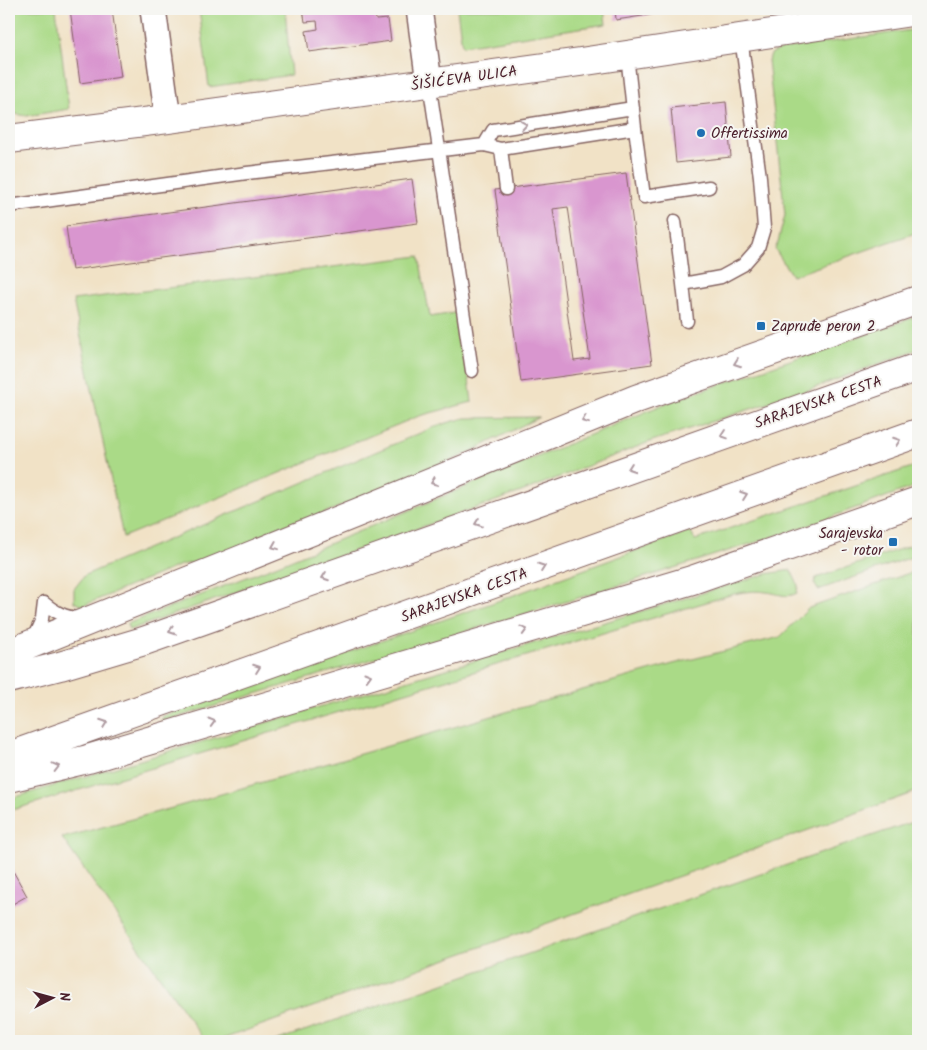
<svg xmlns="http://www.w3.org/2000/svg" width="927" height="1050" font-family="Kalam,sans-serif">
<rect width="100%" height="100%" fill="#f6f6f2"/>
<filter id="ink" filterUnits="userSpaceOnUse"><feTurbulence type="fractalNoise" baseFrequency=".02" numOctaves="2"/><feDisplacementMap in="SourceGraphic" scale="10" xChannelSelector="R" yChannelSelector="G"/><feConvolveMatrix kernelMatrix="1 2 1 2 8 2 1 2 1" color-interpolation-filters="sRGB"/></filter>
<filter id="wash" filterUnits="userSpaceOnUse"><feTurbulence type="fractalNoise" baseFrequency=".0096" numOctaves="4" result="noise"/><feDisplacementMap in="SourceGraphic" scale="20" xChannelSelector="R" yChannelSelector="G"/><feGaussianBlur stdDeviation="1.12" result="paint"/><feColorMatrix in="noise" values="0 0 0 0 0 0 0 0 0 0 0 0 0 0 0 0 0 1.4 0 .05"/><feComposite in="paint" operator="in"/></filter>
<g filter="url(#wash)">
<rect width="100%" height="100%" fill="#f1e2c6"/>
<path fill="#aada87" stroke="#7a7c59" d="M9 9H56L69 109 27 116 9 113Z
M199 9H285L291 75 209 87Z
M457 9H604L606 24 462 46Z
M918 29V232L792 276 775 249 778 242 785 215 768 60 772 53 781 49Z
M419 256 430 317 460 312 472 402 419 416 123 537 73 300Z
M918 316V349L806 391 652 441 521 492 129 630 127 624 283 563 669 402Z
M539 417 464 455 216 558 181 565 82 606 74 602V589L85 575 439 425 465 418Z
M918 465V485L804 527 585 596 161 722 163 716 492 603 690 531 695 540Z
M918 543V555L818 590 814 583 816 578Z
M791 570 798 585 797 593C786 599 778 593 766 592 754 590 742 592 730 595L9 811V799L743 581 766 574Z
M918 570V791L217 1041H205L62 838 176 807 673 664 780 637 809 608Z
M918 820V1041H275Z"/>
<g id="blocks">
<path fill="#d996cf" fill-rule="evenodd" d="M70 9H112L121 77 80 83Z
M303 9H387V10L375 12 376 20 388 19 391 41 309 52 306 31 318 29 317 21 305 22Z
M615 9H682V10L616 20Z
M726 102 731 157 676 163 671 108Z
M626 173 652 364 521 382 495 190ZM568 207 590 359 574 361 553 209Z
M412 179 418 223 72 270 66 226Z
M9 864 27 896 9 906Z"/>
</g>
</g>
<g filter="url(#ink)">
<use href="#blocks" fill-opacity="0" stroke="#846361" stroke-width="1"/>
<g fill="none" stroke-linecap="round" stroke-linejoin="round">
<defs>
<path id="service" d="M429 82 472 371
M635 128 644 197 709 187
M484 145 493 130 633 108
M501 149 506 189
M9 206 247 173 484 145 501 149 635 128 627 55
M675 221 683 284
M687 321 683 284 721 277 743 265 758 248 764 228 760 177 741 38
M44 603C55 612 65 618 81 618
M32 641 42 619 44 603"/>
<path id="minor" d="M153 9 168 119
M419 9 429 82"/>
<path id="tertiary" d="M9 139 168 119 580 62 918 11"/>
<path id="secondary" d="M9 653 369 508 636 399 918 300
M9 679 60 666 144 641 918 367
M9 756 918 433
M9 778 88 759 692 580 918 501"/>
</defs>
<use href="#service" stroke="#846361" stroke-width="15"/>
<use href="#minor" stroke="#846361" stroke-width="28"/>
<use href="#tertiary" stroke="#846361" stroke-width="30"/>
<use href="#secondary" stroke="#846361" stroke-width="30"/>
<use href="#service" stroke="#fff" stroke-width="12"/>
<use href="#minor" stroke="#fff" stroke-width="25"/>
<use href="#tertiary" stroke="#fff" stroke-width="28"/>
<use href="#secondary" stroke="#fff" stroke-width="28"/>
</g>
<defs><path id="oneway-chevron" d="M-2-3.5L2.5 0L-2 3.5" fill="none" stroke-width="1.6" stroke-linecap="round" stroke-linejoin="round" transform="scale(1.25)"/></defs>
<g stroke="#ae9aa0">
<use href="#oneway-chevron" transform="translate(524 125) rotate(-9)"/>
<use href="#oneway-chevron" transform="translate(737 363) rotate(160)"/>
<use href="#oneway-chevron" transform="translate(585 420) rotate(158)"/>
<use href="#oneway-chevron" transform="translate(724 435) rotate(161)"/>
<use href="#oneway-chevron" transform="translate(897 441) rotate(-20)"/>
<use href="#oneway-chevron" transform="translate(631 468) rotate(160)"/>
<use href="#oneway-chevron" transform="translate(434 482) rotate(158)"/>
<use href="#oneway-chevron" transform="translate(744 495) rotate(-20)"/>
<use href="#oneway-chevron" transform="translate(478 523) rotate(160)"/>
<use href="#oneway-chevron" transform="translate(275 546) rotate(158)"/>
<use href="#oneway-chevron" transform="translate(542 567) rotate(-20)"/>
<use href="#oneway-chevron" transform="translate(325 577) rotate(160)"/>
<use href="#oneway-chevron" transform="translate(524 630) rotate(-16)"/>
<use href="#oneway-chevron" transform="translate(172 631) rotate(160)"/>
<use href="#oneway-chevron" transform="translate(257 668) rotate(-20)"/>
<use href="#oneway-chevron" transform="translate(368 676) rotate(-16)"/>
<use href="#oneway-chevron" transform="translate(212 722) rotate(-16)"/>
<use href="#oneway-chevron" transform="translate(104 723) rotate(-20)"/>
<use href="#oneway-chevron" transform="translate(56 767) rotate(-14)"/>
</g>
</g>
<g fill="#1f6fb2" stroke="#f6f6f2" stroke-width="2">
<circle cx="701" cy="133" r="5"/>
<rect x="756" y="321" width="10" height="10" rx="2.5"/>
<rect x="888" y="537" width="10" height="10" rx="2.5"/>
</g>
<g text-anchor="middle" stroke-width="4" stroke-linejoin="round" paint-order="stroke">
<g font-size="15" fill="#4a1f2b" stroke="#f6f6f2">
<text transform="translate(464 78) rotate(-8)" y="5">ŠIŠIĆEVA ULICA</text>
<text transform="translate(818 402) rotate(-19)" y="5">SARAJEVSKA CESTA</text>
<text transform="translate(464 595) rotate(-20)" y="5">SARAJEVSKA CESTA</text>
</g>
<g font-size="15" fill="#4a1f2b" stroke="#f6f6f2" text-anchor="start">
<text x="711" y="138">Offertissima</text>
<text x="771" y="331">Zapruđe peron 2</text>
<text x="883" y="538" text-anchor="end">Sarajevska<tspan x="883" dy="17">- rotor</tspan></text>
</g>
</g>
<rect width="927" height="1050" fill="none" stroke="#f6f6f2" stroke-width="30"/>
<g transform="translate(52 998) rotate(84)" stroke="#f6f6f2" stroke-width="4" paint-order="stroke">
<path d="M0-4L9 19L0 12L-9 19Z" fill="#4a1f2b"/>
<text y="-8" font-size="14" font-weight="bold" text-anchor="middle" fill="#4a1f2b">N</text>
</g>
</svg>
